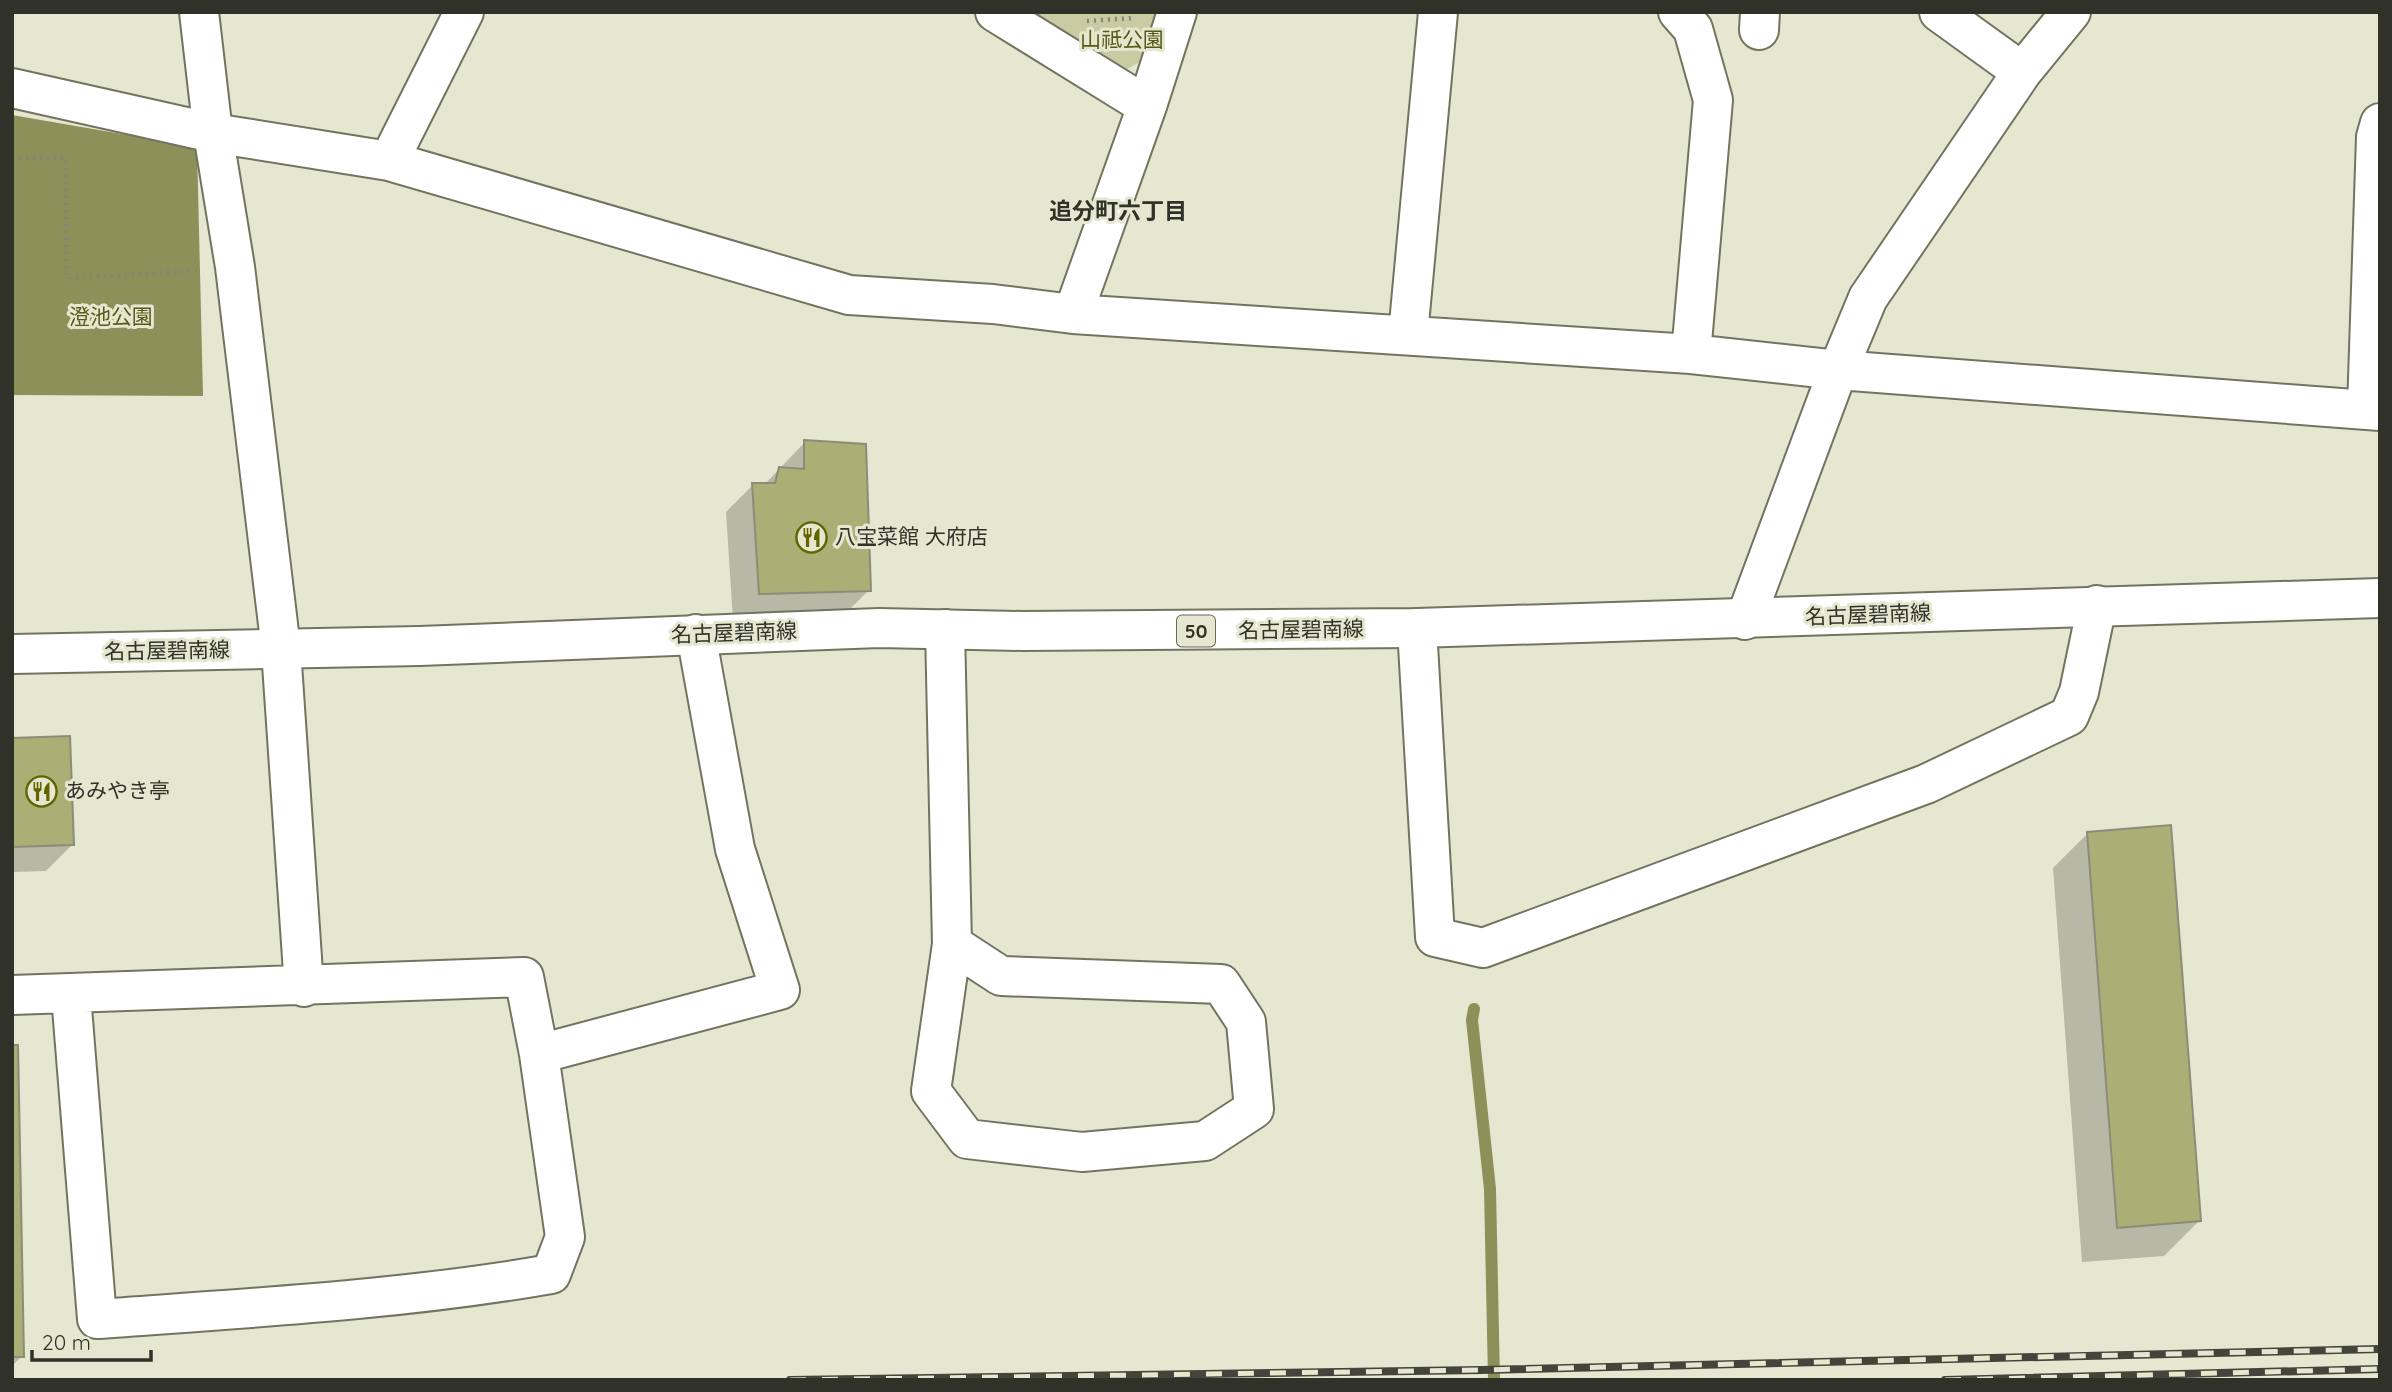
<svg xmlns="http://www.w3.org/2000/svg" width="2392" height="1392" font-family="Quicksand,'Noto Sans JP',sans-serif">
<rect width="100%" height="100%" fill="#e5e7d0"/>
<path fill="#c9cca2" d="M1033 12H1158L1145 59 1120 73Z"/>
<path fill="#8d9159" d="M12 115 197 147 203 396 12 395Z"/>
<path fill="#0003" d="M805 442 869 590 842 617 733 621 726 512 753 485H764Z
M12 740 73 844 46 871 12 872Z
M2088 833 2199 1221 2164 1256 2082 1262 2053 868Z
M12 1047 22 1356 12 1366Z"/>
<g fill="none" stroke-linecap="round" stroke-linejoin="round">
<path stroke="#8d9159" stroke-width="12" d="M1474 1009 1472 1020 1490 1189 1494 1380"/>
</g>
<path fill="#abae75" stroke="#8b8d78" stroke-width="2" d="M804 440 866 444 871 591 759 594 752 483H775L779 467 804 469Z
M70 736 74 845 12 847V738Z
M2171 825 2201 1221 2117 1228 2087 832Z
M12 1045H18L24 1357H12Z"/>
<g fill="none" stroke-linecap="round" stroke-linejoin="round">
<defs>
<path id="minor" d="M199 12 213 133 235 267 281 649 304 987
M995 12 1147 106
M1678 12 1693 29 1713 100 1691 354
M1939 12 2022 72
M1759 30 1760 12
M12 88 213 133 389 161 849 295 993 304 1073 314 1691 354 1838 370 2380 411
M389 161 464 12
M1073 314 1147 106 1177 12
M1408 335 1438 12
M2367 410 2376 137 2380 123
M1745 620 1838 370 1868 298 2022 72 2071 12
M1417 628 1435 937 1483 948 1926 784 2069 716 2079 692 2097 605
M952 944 1001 976 1221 984 1246 1022 1254 1109 1205 1141 1082 1152 967 1139 931 1091Z
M12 995 524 977 539 1054 565 1237 551 1274C401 1300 249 1308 97 1319L71 995
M539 1054 780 990 735 849 696 634"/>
<path id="tertiary" d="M945 629 952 944"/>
<path id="primary" d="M12 654 420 646 879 628 1023 631 1417 628 2380 598"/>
</defs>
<use href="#minor" stroke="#727460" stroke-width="42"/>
<use href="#tertiary" stroke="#727460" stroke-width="42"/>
<use href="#primary" stroke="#727460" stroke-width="42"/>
<path stroke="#858676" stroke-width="4.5" stroke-dasharray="2 5" stroke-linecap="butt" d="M1087 21 1134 18
M12 158H65L67 278 197 271"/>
<use href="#minor" stroke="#fff" stroke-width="38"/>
<use href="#tertiary" stroke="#fff" stroke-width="38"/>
<use href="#primary" stroke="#fff" stroke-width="38"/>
<defs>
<path id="rail" d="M790 1380 1481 1370 2380 1349
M1945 1380 2380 1369"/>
</defs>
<use href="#rail" stroke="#44453a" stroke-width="8"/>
<use href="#rail" stroke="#e5e7d0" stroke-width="5" stroke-dasharray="16" stroke-linecap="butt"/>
</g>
<defs>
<symbol id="restaurant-ring" viewBox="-11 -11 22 22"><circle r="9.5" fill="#e5e7d0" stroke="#626400" stroke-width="1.5"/><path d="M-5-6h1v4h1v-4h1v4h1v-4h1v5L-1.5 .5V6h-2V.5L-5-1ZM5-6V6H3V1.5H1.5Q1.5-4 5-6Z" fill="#626400"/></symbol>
</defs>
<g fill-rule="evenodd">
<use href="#restaurant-ring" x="794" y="520" width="35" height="35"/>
<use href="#restaurant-ring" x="24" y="774" width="35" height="35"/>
</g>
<g text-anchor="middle" stroke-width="6" stroke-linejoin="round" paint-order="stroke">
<rect fill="#e5e7d0" stroke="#66685a" stroke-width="2" x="1177" y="615.5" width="38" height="31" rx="5"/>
<g font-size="19" font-weight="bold" fill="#303128">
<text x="1196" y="638">50</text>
</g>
<g font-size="21" fill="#585a19" stroke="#e5e7d0">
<text x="1122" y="47">山祗公園</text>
<text x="111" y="324">澄池公園</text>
</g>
<g font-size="21" fill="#303128" stroke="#e5e7d0" text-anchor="start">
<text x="835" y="544">八宝菜館 大府店</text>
<text x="65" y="798">あみやき亭</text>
</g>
<g font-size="21" fill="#303128" stroke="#e5e7d0">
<text transform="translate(1868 615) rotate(-2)" y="7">名古屋碧南線</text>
<text transform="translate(1301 630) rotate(-1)" y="7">名古屋碧南線</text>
<text transform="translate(734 633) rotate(-2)" y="7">名古屋碧南線</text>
<text transform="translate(167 651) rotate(-1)" y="7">名古屋碧南線</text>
</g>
<g font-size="23" font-weight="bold" fill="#303128" stroke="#e5e7d0">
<text x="1118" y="219">追分町六丁目</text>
</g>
</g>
<rect width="2392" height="1392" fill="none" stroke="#303128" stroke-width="28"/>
<path d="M32 1350v10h119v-10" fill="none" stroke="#303128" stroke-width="3.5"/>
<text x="42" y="1350" font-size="21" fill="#303128" stroke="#e5e7d0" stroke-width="5" paint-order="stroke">20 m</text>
</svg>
